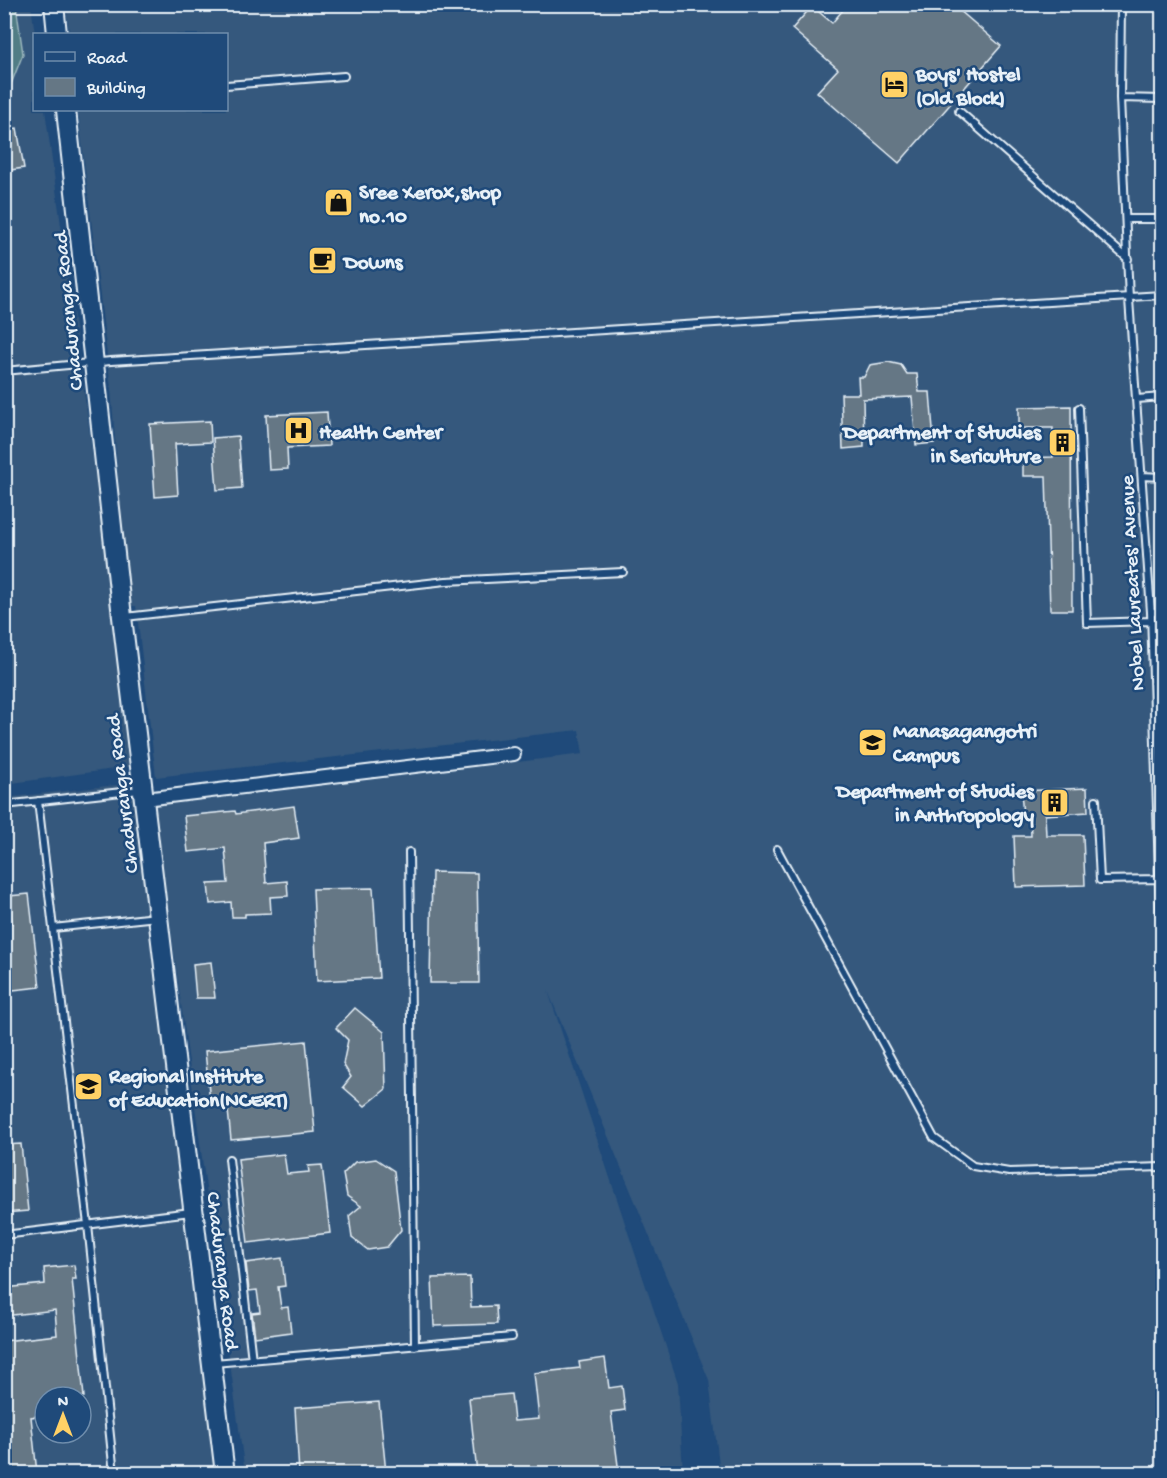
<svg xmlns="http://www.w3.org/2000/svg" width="1167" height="1478" font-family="'Gochi Hand',sans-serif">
<rect width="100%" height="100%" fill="#1f4a7a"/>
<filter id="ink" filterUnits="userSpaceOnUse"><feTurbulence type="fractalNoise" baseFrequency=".0167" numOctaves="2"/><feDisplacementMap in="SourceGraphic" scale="12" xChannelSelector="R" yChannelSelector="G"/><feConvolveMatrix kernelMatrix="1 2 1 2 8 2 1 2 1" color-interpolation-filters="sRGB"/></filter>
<g filter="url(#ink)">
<path fill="#34587d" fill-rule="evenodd" d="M4 5H31L35 34 34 110H45L136 766 5 784Z
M66 5H1162V1473H720L709 1380 548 991 678 1383 683 1473H245L154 806 583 754 579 730 156 777 136 606H128L111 389 78 110H226V34H69Z
M133 783 220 1473H5L4 798ZM45 1397H81V1433H45Z"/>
<path fill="#517d85" stroke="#9cb7be" stroke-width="1.5" d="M4 5H16L23 54 11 84 5 85Z"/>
<path fill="#657785" stroke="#e8f1f8" stroke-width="1.5" d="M848 4H952L1001 46 899 163 817 92 838 69 792 29 812 6 832 23Z
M17 128 24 168 4 171V130Z
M888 362 901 365 907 374H917L919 392H930L934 443 916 445 912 397 863 399 864 447 843 449 841 394H859L858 377H864L870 365Z
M1071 406 1072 610H1050L1046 476H1023V458L1053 457V428H1019V407Z
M327 412 329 446 287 448 288 469 269 470 266 415Z
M210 421 211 442 175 444 178 495 155 497 150 424Z
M238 436 242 488 217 490 213 438Z
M1087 788 1088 812 1045 815 1046 835H1083L1085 885 1016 887 1014 836H1031L1030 816H1023L1021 791Z
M294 806 299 838 263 843 266 883 287 881 288 896 270 897 271 913 245 914V917H232L231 902 210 904 208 884 228 883 225 848 188 852 184 816 235 811 236 814Z
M432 872 477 873 479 983H430Z
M373 888 379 978 317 981 313 889Z
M29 894 40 987 4 991V923H12L9 896Z
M211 962 215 998H196L193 964Z
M355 1008 384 1032 386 1089 365 1106 343 1087 351 1077 343 1064 348 1040 336 1028Z
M306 1041 315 1132 231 1140 227 1100 210 1102 205 1051Z
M21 1144 28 1211 4 1213V1145Z
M284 1154 287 1174 309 1172 308 1166 322 1165 330 1233 248 1243 238 1159Z
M376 1159 394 1171 401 1230 387 1247 368 1250 352 1238 349 1216 361 1206 347 1196 343 1174 355 1162Z
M282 1258 285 1286 278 1287 281 1308 288 1307 291 1332 255 1337 252 1313 260 1312 257 1290 249 1291 246 1263Z
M74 1265 76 1279H72L84 1397H45V1415L31 1417 37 1473H4V1341L57 1335 55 1310 4 1316V1288L45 1284 44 1268Z
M470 1277 471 1307 496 1306 497 1324 434 1326 432 1278Z
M605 1358 609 1388 622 1386 625 1410 611 1412 619 1473H477L469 1398 511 1394 514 1421 539 1419 534 1373 580 1368 579 1362Z
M379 1402 386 1473H299L295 1408Z"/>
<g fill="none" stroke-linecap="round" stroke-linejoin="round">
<defs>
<path id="lane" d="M1121 4 1120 98 1129 299 1151 612 1162 973
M226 85 344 76
M1120 98 1162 99
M959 111 1128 259
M1126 219H1162
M4 371 111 361 1162 295
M1137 399 1162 397
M1079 408 1087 623 1151 621
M1142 476 1162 477
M1151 612H1162
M125 617 446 581 623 572
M1096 800 1100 880 1160 879
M38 801 88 1225 114 1474
M4 805 140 790
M777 849 934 1138 973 1166 1009 1172 1162 1167
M409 852 415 1346
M53 928 157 917
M229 1159 252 1360
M4 1235 191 1212
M214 1363 512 1337"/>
<path id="street" d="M145 799 514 754"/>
<path id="secondary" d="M54 4 57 34
M66 110 122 617 225 1474"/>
</defs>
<use href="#lane" stroke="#e8f1f8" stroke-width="10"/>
<use href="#street" stroke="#e8f1f8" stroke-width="16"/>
<use href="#secondary" stroke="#e8f1f8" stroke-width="22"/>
<use href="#lane" stroke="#1f4a7a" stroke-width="6"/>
<use href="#street" stroke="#1f4a7a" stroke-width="12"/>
<use href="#secondary" stroke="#1f4a7a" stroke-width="18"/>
</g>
</g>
<defs>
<symbol id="hotel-square" viewBox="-11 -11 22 22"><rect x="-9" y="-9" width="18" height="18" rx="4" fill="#ffd166" stroke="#1f4a7a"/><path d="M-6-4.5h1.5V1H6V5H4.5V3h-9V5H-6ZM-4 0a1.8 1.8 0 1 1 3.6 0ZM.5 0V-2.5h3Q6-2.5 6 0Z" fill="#111"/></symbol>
<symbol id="shop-square" viewBox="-11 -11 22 22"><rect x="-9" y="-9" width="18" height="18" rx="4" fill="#ffd166" stroke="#1f4a7a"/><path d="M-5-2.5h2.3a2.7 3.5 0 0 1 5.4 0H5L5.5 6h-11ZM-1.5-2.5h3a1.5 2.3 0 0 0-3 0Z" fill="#111"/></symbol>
<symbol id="cafe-square" viewBox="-11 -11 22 22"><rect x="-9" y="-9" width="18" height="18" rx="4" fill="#ffd166" stroke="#1f4a7a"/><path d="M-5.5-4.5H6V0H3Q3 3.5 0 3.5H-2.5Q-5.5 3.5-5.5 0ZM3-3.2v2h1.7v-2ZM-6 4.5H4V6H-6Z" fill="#111"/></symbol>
<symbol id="hospital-square" viewBox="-11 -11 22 22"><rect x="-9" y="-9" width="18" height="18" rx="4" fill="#ffd166" stroke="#1f4a7a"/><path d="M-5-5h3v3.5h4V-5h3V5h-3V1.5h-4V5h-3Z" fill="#111"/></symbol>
<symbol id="building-square" viewBox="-11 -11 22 22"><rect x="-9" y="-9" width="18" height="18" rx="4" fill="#ffd166" stroke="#1f4a7a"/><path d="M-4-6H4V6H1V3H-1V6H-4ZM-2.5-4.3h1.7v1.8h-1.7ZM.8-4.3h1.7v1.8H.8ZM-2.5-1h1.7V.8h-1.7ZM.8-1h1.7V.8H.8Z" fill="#111"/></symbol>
<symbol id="university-square" viewBox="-11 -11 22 22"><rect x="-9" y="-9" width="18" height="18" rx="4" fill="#ffd166" stroke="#1f4a7a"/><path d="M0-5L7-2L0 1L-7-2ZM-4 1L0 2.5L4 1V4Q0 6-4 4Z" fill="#111"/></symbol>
</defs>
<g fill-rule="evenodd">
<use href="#hotel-square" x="878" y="68" width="33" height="33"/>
<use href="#shop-square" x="322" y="186" width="33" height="33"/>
<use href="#cafe-square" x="306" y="244" width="33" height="33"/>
<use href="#hospital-square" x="282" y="414" width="33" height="33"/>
<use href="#building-square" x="1046" y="426" width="33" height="33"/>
<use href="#university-square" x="856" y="726" width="33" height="33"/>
<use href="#building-square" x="1038" y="786" width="33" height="33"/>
<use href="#university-square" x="72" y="1070" width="33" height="33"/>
</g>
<g text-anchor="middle" stroke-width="5" stroke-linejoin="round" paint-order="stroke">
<g font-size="21" font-weight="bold" fill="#e8f1f8" stroke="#1f4a7a" text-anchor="start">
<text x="916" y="80">Boys' Hostel<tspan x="916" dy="24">(Old Block)</tspan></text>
<text x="359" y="198">Sree Xerox,shop<tspan x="359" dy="24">no.10</tspan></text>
<text x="344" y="268">Downs</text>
<text x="319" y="438">Health Center</text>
<text x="1041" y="438" text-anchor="end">Department of Studies<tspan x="1041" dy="24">in Sericulture</tspan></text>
<text x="893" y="737">Manasagangotri<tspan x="893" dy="24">Campus</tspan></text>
<text x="1034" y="797" text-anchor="end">Department of Studies<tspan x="1034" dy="24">in Anthropology</tspan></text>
<text x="109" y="1082">Regional Institute<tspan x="109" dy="24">of Education(NCERT)</tspan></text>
</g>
<g font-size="21" fill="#e8f1f8" stroke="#1f4a7a">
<text transform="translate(67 311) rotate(-96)" y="7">Chaduranga Road</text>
<text transform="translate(1131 583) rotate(-93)" y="7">Nobel Laureates' Avenue</text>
<text transform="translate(121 794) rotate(-97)" y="7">Chaduranga Road</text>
<text transform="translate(224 1271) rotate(83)" y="7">Chaduranga Road</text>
</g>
</g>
<rect width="1167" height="1478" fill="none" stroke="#1f4a7a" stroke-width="24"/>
<rect x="12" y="12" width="1143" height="1454" fill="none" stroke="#e8f1f8" stroke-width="2" filter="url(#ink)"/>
<rect x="33" y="33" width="195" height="78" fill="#1f4a7a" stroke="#6f8dac" stroke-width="1.5"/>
<rect x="45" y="52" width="30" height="9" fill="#1f4a7a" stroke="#6f8dac" stroke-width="1.5"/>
<text x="87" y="63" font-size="18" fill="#e8f1f8">Road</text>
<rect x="45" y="78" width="30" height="18" fill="#657785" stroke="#6f8dac" stroke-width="1.5"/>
<text x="87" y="93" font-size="18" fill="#e8f1f8">Building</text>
<g transform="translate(63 1415)"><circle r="28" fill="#1f4a7a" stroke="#6f8dac" stroke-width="1.5"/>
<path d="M0-4.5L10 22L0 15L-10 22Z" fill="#ffd166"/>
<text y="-9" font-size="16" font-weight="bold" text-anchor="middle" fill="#e8f1f8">N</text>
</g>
</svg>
